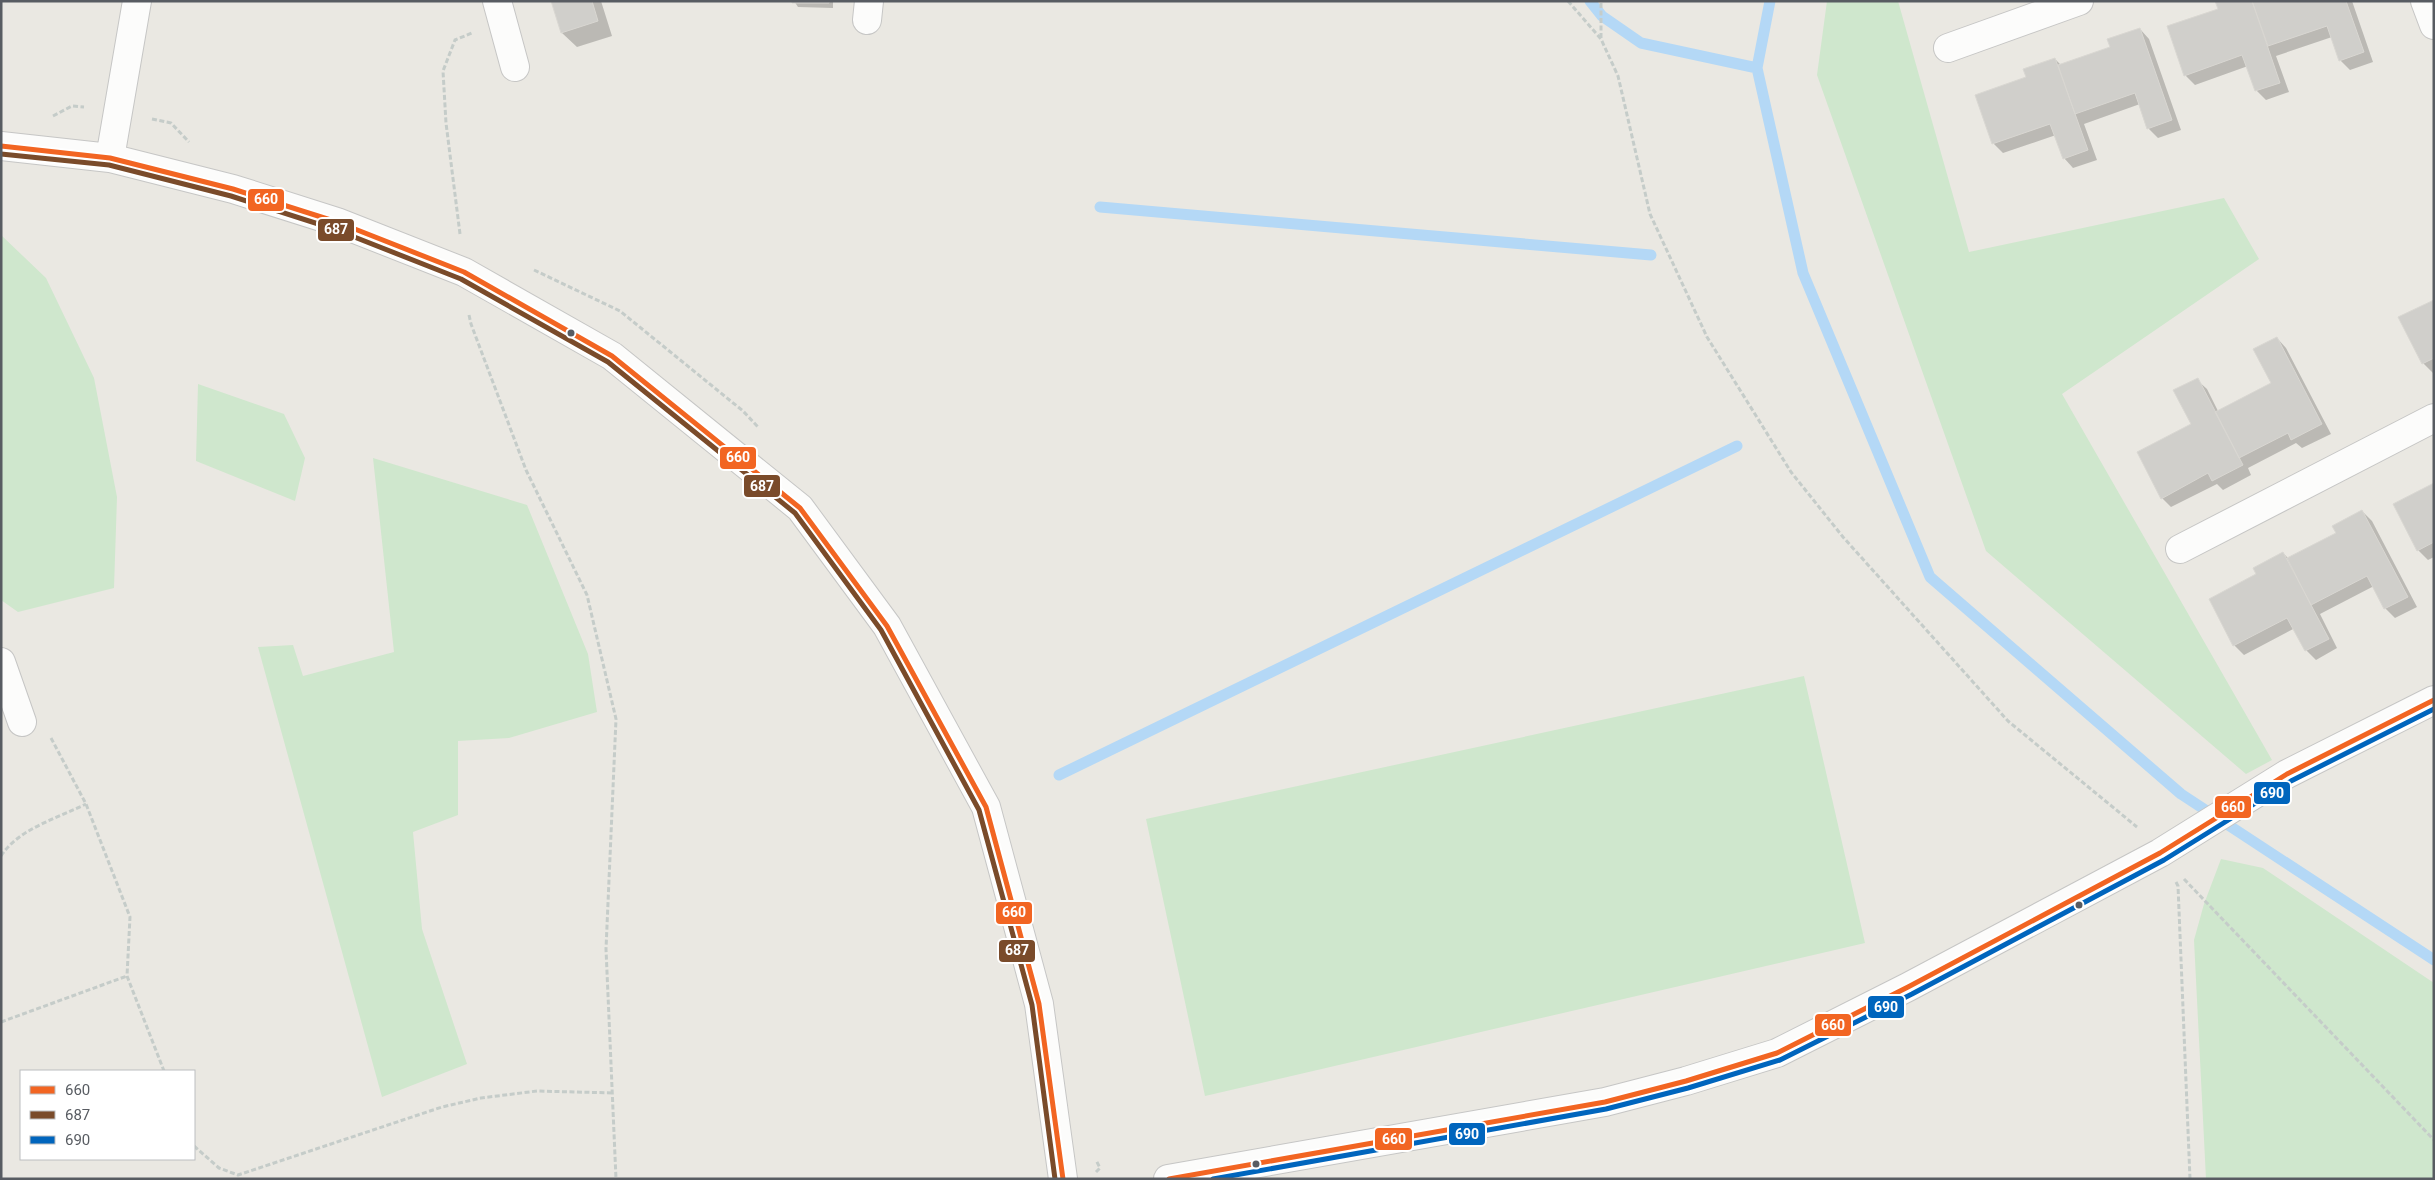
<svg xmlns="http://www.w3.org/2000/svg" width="2435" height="1180" font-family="Roboto,sans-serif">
<rect width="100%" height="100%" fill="#eae8e2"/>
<path fill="#cfe7cd" d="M1827 1H1898L1969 252 2224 198 2259 259 2062 394 2272 760 2246 774 1986 551 1817 75Z
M1 235 46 278 94 378 117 497 114 588 18 612 1 600Z
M198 384 284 414 305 458 295 501 196 461Z
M373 458 527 505 588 654 597 712 509 738 458 741V815L413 832 422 929 467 1064 382 1097 258 647 293 645 303 676 394 652Z
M1804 676 1865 943 1205 1096 1146 819Z
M2221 859 2263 868 2434 983V1179H2206L2194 940 2204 904Z"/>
<path fill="#0003" d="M552 1H601L612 36 577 47 562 33Z
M794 1H833V8L798 7Z
M2219 1H2352L2373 62 2350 70 2340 60 2332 37 2276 56 2289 92 2266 100 2256 90 2248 66 2195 85 2186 76 2169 27 2219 10Z
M2140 29 2149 39 2181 130 2158 138 2148 128 2140 104 2084 124 2097 160 2073 168 2064 158 2056 135 2003 153 1993 143 2027 77 2055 59 2061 65 2112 48Z
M2434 301V373H2433L2423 363Z
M2277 338 2286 348 2331 434 2302 448 2296 443 2248 468 2251 475 2223 490 2217 484 2171 507 2162 498 2192 424 2197 380 2207 389 2218 411 2272 383Z
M2434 484V557L2428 560 2418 550Z
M2362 511 2372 521 2417 607 2395 618 2385 608 2374 586 2320 614 2337 648 2316 660 2306 650 2295 628 2244 655 2234 645 2258 575 2283 553 2289 559 2337 534Z"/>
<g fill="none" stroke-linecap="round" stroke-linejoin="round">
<path stroke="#b4d8f6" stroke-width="11" d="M1590 1 1602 16 1641 43 1757 68
M1770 1 1757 68 1803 273 1930 577 2181 794 2434 960
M1100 207 1651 255
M1059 775 1737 446"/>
</g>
<path fill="#d0cfcb" stroke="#d9d7d2" d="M551 1H592L598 21 561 33Z
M792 1H829V3H792Z
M2215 1H2252L2280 83 2255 91 2242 55 2184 76 2167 26 2218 9Z
M2252 1H2346L2364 52 2339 61 2327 26 2268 46Z
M2140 28 2172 120 2147 129 2135 93 2075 114 2058 65 2110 47 2107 39Z
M2055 58 2088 150 2063 159 2050 124 1992 144 1975 95 2026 77 2023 69Z
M2434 300V358L2422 364 2398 317Z
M2277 337 2322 424 2291 440 2288 433 2239 458 2215 412 2271 383 2253 349Z
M2198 378 2243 465 2212 481 2208 473 2161 499 2137 452 2191 424 2173 390Z
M2434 483V542L2417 551 2393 504Z
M2362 510 2408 597 2384 609 2367 576 2311 605 2287 558 2336 533 2332 526Z
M2283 552 2329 639 2305 651 2287 618 2233 646 2209 599 2256 574 2253 568Z"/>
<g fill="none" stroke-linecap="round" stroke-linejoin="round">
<defs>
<path id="street" d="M497 1 515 67
M2425 1 2434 25
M867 20 869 1
M1948 48 2079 1
M1 146 110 158 233 189 337 222 464 272 612 356 800 508 887 626 986 807 1039 1004 1063 1179
M110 158 137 1
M2180 549 2434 418
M1 662 22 722
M1168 1179 1605 1102 1686 1081 1777 1053 1908 987 2160 853 2287 774 2434 700"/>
</defs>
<use href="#street" stroke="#c6c6c5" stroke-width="30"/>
<path stroke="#c5ccc9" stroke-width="3" stroke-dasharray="5 2.5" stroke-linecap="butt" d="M1568 1 1601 39 1618 76 1650 214 1707 337 1791 472 1843 537 2008 721 2137 827
M1601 38V1
M53 116 72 106 84 107
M152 119 171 123 189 142
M460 234 446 123 443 71 455 40 472 33
M534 270 620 311 743 411 758 427
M469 315 471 324 526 470 587 595 616 719 606 949 616 1179
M51 738 86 804 130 917 127 976 164 1071
M1 856C18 829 58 818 86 804
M2184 879 2434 1140
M2176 882 2178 886 2190 1179
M1 1022 127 976
M194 1146 219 1168 238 1175 442 1107 481 1098 537 1091 614 1093
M1096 1172 1100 1168 1096 1160"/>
<use href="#street" stroke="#fcfcfb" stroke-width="28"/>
<defs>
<path id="bus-1" d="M1 146 110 158 233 189 337 222 464 272 612 356 800 508 887 626 986 807 1039 1004 1063 1179
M1169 1179 1605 1102 1686 1081 1777 1053 1908 987 2160 853 2287 774 2434 700"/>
<path id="bus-2" d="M1 154 109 165 231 196 334 229 461 279 608 362 795 513 881 630 979 810 1032 1005 1055 1179"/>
<path id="bus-3" d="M1213 1179 1606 1109 1688 1088 1780 1060 1912 994 2164 860 2291 781 2434 709"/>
</defs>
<use href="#bus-1" stroke="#fff" stroke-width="9"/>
<use href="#bus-2" stroke="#fff" stroke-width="9"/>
<use href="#bus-3" stroke="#fff" stroke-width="9"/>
<use href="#bus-1" stroke="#f26522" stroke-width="5"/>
<use href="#bus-2" stroke="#7a4b2a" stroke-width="5"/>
<use href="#bus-3" stroke="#0065bd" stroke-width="5"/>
</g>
<g fill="#585c62" stroke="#fff" stroke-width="2">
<circle cx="571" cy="333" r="4.5"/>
<circle cx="2079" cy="905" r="4.5"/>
<circle cx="1256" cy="1164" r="4.5"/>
</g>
<g stroke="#fff" stroke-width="2">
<rect x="247" y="188" width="38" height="24" rx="5" fill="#f26522"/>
<rect x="317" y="218" width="38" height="24" rx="5" fill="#7a4b2a"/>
<rect x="719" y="446" width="38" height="24" rx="5" fill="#f26522"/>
<rect x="743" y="474" width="38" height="24" rx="5" fill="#7a4b2a"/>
<rect x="2253" y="781" width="38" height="24" rx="5" fill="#0065bd"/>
<rect x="2214" y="795" width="38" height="24" rx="5" fill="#f26522"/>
<rect x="995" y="901" width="38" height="24" rx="5" fill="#f26522"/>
<rect x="998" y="939" width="38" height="24" rx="5" fill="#7a4b2a"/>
<rect x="1867" y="995" width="38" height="24" rx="5" fill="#0065bd"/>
<rect x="1814" y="1013" width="38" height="24" rx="5" fill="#f26522"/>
<rect x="1448" y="1122" width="38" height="24" rx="5" fill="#0065bd"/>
<rect x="1374" y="1127" width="39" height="24" rx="5" fill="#f26522"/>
</g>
<g font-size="14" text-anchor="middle" font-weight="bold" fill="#fff">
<text x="266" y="204">660</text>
<text x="336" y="234">687</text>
<text x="738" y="462">660</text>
<text x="762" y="491">687</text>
<text x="2272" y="798">690</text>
<text x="2233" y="812">660</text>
<text x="1014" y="917">660</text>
<text x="1017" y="955">687</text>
<text x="1886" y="1012">690</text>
<text x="1833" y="1030">660</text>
<text x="1467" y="1139">690</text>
<text x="1394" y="1144">660</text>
</g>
<rect width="2435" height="1180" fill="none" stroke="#585c62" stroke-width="5"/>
<rect x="20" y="1070" width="175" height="90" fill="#ffffff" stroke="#bcbec0"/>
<rect x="30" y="1086" width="25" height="8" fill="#f26522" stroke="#bcbec0"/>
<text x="65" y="1095" font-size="15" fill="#585c62">660</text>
<rect x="30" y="1111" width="25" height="8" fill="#7a4b2a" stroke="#bcbec0"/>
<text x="65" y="1120" font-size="15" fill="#585c62">687</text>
<rect x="30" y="1136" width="25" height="8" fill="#0065bd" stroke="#bcbec0"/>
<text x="65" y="1145" font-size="15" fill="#585c62">690</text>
</svg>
